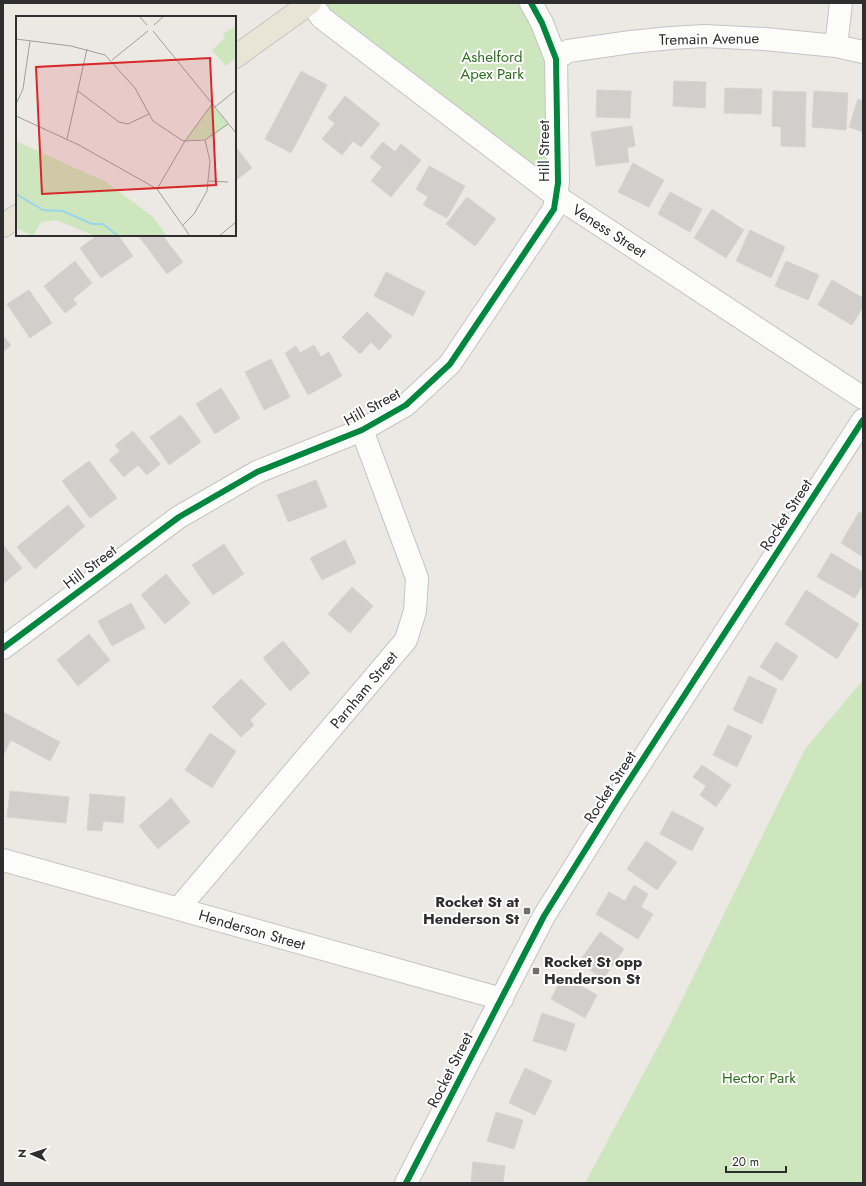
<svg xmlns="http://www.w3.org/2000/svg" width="866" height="1186" font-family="Jost,sans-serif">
<rect width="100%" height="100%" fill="#ece8e4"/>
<path fill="#cee6be" d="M311 3H531L556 59V196Z
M863 680V1183H585L668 1028 805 749Z"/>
<path fill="#d1cecb" stroke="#d7d4d0" d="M301 71 327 85 291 153 265 139Z
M674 81 706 82 705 108 673 106Z
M725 88 762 89 761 114 724 113Z
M597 90 631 91 630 118 596 117Z
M773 91 806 92 805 147 781 146V127L772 126Z
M814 91 848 93 846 130 812 127Z
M345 96 380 124 361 147 353 141 342 155 322 139 335 123 328 118Z
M858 99 863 101V132L849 127Z
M632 126 635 146 627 148 629 162 596 166 591 132Z
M383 142 395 152 401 144 421 160 391 197 371 181 382 167 370 157Z
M235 146 252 168 235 181Z
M633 163 664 180 649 207 618 192Z
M429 166 465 186 447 218 423 205 428 197 416 189Z
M670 192 702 209 690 232 658 214Z
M467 197 496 219 475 246 446 224Z
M712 209 744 230 726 258 694 238Z
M750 230 785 247 771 278 736 261Z
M98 235H118L133 256 101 278 80 248Z
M138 235H162L183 262 167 274Z
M75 261 92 283 73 299 77 304 65 313 44 286Z
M786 261 819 275 808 300 775 286Z
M386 272 425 292 413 316 374 296Z
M832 280 863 298V307L852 325 818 305Z
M29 290 52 323 30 338 7 304Z
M367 312 392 336 379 350 371 342 360 354 342 337Z
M3 336 11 345 3 352Z
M314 345 321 357 329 352 342 376 308 395 285 353 296 346 300 353Z
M271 359 290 397 264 410 245 372Z
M221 388 240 418 215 434 196 404Z
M181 415 201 442 169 465 150 437Z
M133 431 160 464 147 475 138 465 124 477 109 460 120 451 115 445Z
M89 461 117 498 90 518 62 481Z
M316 480 327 507 288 522 277 495Z
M68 505 85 526 35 569 17 547Z
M859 512 863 514V557L841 543Z
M345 540 356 563 322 580 310 558Z
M224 544 244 574 213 595 192 565Z
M4 546 22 568 3 584V547Z
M831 553 863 572V584L855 598 817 577Z
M166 574 190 603 165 624 141 595Z
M352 587 373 606 350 633 328 614Z
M806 590 859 624 837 659 785 624Z
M131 603 145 628 112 646 98 621Z
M89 634 110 660 78 686 57 660Z
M283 641 310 673 290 691 263 658Z
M776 642 798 656 782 681 760 667Z
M749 676 777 689 762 724 733 710Z
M241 679 266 704 250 720 254 725 241 737 212 707Z
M3 712 60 742 50 761 11 740 3 756Z
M728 725 752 736 737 767 713 755Z
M210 733 236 751 212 788 185 770Z
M702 765 731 785 716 807 700 795 706 786 693 777Z
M10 791 69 797 66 823 7 817Z
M90 794 125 797 123 823 103 821 102 831 87 830Z
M171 798 190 822 158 849 139 826Z
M672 811 704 828 692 851 660 834Z
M646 841 677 862 657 890 627 869Z
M634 885 648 894 641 907 653 914 638 939 596 914 609 892 625 901Z
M600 932 624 949 603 979 579 962Z
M563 976 597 995 585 1018 551 999Z
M542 1013 575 1024 566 1051 533 1041Z
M525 1068 552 1081 535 1115 509 1103Z
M496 1112 523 1120 514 1149 487 1141Z
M473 1162 505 1166 503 1183H471Z"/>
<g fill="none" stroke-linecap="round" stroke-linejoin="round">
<defs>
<path id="minor" d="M311 3 322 18 556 196 863 398
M836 46 841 3
M556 59 568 51 631 42 671 38 704 36 765 39 836 46 863 52
M3 648 179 517 257 472 362 430 406 405 450 364 554 209 558 183 556 59 542 23 531 3
M3 860 502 999
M178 909 406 640 415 611 417 578 362 430
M406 1183 544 916 619 796 863 420"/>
<path id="major" d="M235 57 310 3
M3 226 17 216"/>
</defs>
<use href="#minor" stroke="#c5c4c5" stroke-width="24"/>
<use href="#major" stroke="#c6c5c4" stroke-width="24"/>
<use href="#minor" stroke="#fcfcfb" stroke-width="22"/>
<use href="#major" stroke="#e8e4d6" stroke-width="22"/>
<defs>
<path id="cycleway" d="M3 648 179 517 257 472 362 430 406 405 450 364 554 209 558 183 556 59 542 23 531 3
M406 1183 544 916 619 796 863 420"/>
</defs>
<use href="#cycleway" stroke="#fff" stroke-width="8"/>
<use href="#cycleway" stroke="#00873e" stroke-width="6"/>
</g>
<g fill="#706f6e" stroke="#fff" stroke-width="1.5">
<rect x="523" y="907" width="8" height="8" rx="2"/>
<rect x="532" y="967" width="8" height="8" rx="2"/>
</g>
<g text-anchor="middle" stroke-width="4" stroke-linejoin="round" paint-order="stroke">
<g font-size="15" fill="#2e2e2e" stroke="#fff">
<text transform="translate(709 39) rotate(-1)" y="5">Tremain Avenue</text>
<text transform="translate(544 151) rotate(-90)" y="5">Hill Street</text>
<text transform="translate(609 231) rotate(33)" y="5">Veness Street</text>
<text transform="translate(372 407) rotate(-29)" y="5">Hill Street</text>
<text transform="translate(786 515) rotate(-57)" y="5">Rocket Street</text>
<text transform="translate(90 567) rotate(-37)" y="5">Hill Street</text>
<text transform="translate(364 690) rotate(-50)" y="5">Parnham Street</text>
<text transform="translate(610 787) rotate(-57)" y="5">Rocket Street</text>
<text transform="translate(252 930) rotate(16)" y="5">Henderson Street</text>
<text transform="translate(450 1070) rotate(-63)" y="5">Rocket Street</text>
</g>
<g font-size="15" fill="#2c6e1b" stroke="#fff">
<text x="492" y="62">Ashelford<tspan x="492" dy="17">Apex Park</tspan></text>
<text x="759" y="1083">Hector Park</text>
</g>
<g font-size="15" font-weight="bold" fill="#2e2e2e" stroke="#fff" text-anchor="end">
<text x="519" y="907">Rocket St at<tspan x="519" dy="17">Henderson St</tspan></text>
<text x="544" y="967" text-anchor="start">Rocket St opp<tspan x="544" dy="17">Henderson St</tspan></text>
</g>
</g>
<g transform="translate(16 16)">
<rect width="220" height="220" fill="#ece8e4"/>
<path d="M220 10V42L210 50 196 34 209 22 207 18ZM196 88 212 108 194 122 169 125ZM0 125 90 166 136 200 151 220H79L40 204 25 206 17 220 0 212Z" fill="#cee6be"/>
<path fill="none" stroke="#99d6ec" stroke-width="2" d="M0 178 27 194 47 195 76 208H87L102 220"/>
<path fill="none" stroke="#a09e9b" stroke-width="1" d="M123 0 131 9M138 9 148 0M137 15 220 117M0 23 55 30 89 39 119 72 137 105 167 125 189 124 212 108M96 44 132 15M62 75 103 106 112 108 133 98M0 88 7 73 14 25M199 91 220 74M0 100 63 129 141 173 174 220M51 123 71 33M193 165 212 166M141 173 169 125 196 88M167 209 178 198 191 175 194 145 189 124M203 220 220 206"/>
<path fill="#d62828" fill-opacity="0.15" stroke="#d62828" stroke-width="2" d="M194 42 200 169 26 178 20 51Z"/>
<rect width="220" height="220" fill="none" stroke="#2e2e2e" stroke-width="2"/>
</g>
<rect width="866" height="1186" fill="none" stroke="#2e2e2e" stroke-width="8"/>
<g transform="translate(32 1154) rotate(273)" stroke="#ffffff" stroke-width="3" paint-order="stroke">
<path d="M0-3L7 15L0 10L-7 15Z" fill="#2e2e2e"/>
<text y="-6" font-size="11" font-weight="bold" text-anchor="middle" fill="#2e2e2e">N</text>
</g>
<path d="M726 1166v6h60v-6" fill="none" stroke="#2e2e2e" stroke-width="2"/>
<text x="732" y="1166" font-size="12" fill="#2e2e2e" stroke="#ffffff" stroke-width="3" paint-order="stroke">20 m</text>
</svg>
